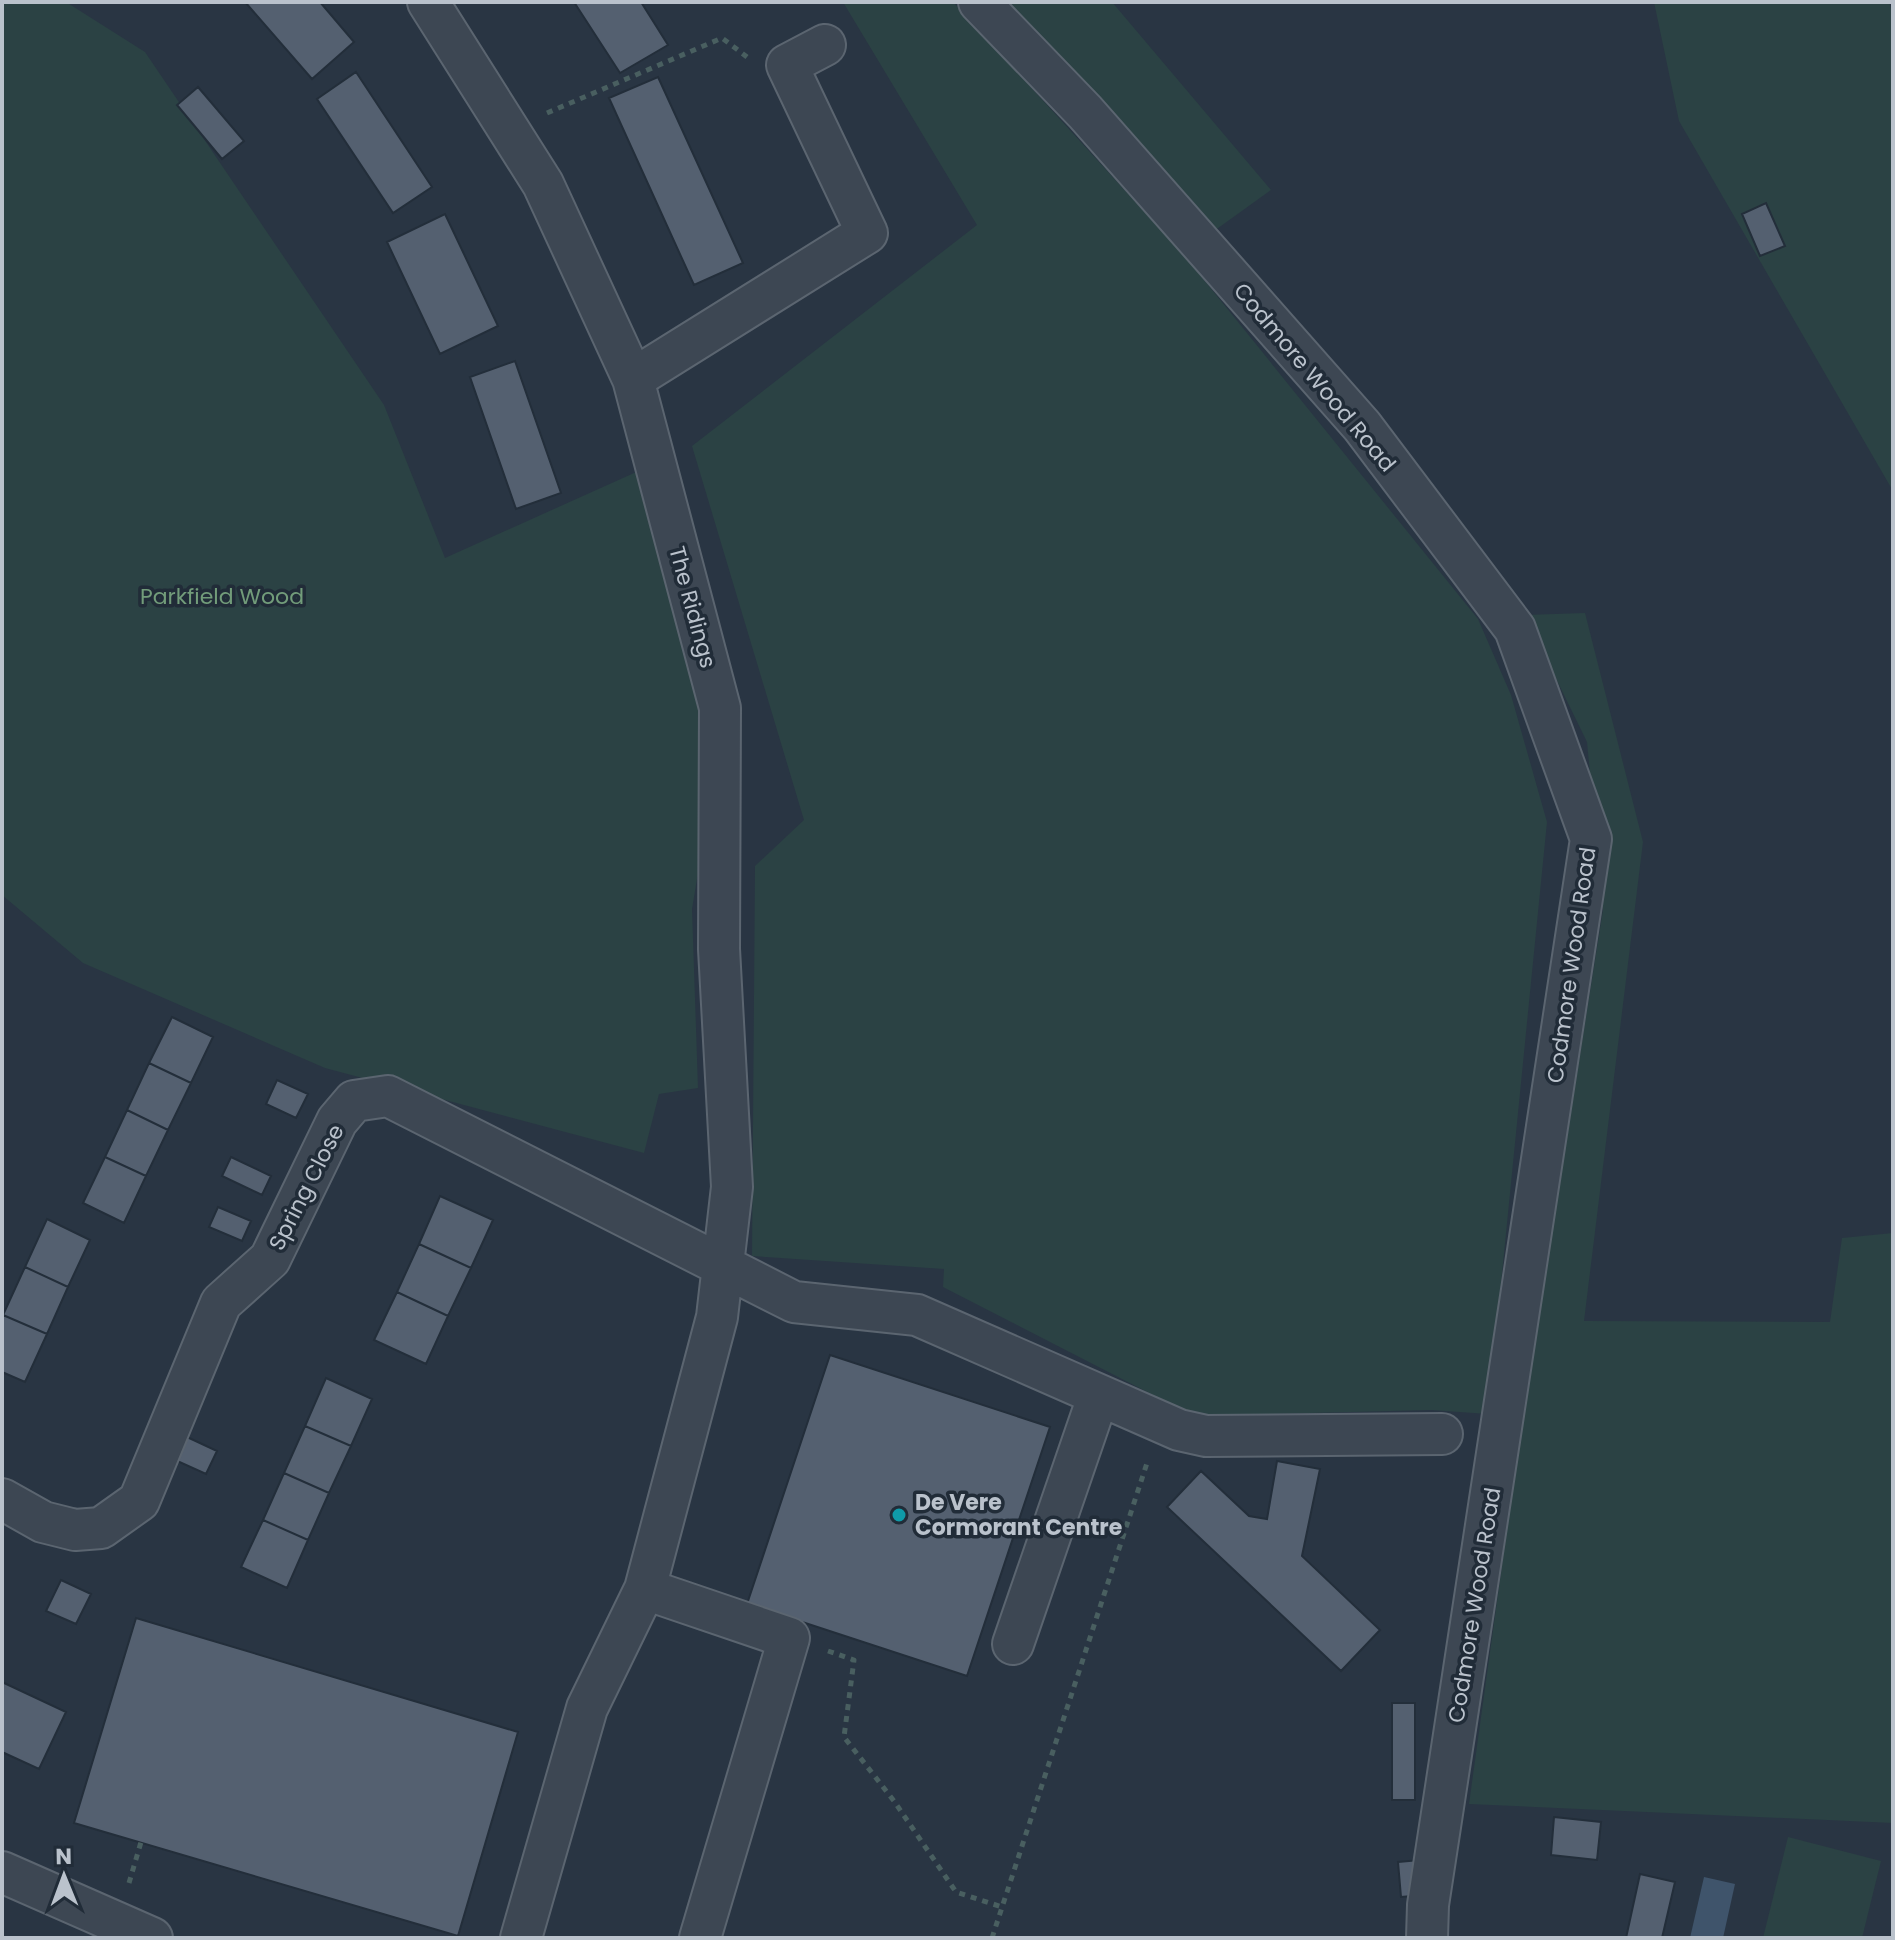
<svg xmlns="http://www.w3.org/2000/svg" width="1895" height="1940" font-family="Poppins,sans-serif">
<rect width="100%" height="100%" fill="#293543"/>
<path fill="#2b4244" d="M2 2H66L145 52 384 405 445 558 643 469 705 701 704 837 692 909 698 1088 659 1094 644 1153 325 1068 83 963 2 895Z
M843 2H953L1183 254 1478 619 1511 695 1547 822 1488 1414 1431 1410 1194 1416 943 1287 944 1269 752 1256 755 866 804 820 692 446 977 225Z
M998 2H1112L1271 190 1214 231Z
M1654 2H1889L1893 15V491L1679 121Z
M1585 613 1643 842 1584 1321 1830 1322 1842 1238 1893 1233V1823L1469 1804 1523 1414 1603 910 1587 742 1525 615Z
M1788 1837 1881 1861 1862 1938H1763Z"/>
<path fill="#3f546b" d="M1704 1877 1735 1884 1723 1938H1690Z"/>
<path fill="#546070" stroke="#232e3a" stroke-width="2" d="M245 2H320L354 42 312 79Z
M574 2H641L668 45 620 73Z
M356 72 432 187 393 213 317 99Z
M658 77 743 263 694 285 609 98Z
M198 87 244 141 222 159 177 105Z
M1766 203 1785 246 1760 256 1742 214Z
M445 214 498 326 440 354 387 242Z
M515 361 561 493 516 509 470 377Z
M172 1017 213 1037 191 1083 149 1063Z
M149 1063 191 1083 168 1130 127 1110Z
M277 1080 308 1094 296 1118 266 1104Z
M127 1110 168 1130 146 1176 105 1157Z
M105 1157 146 1176 124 1223 83 1203Z
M231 1157 271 1176 262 1195 222 1176Z
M440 1196 493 1220 471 1268 419 1244Z
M218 1207 251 1221 242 1241 209 1227Z
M47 1219 90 1240 68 1287 25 1267Z
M419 1244 471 1268 448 1316 397 1292Z
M25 1267 68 1287 47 1334 3 1315Z
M397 1292 448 1316 426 1364 374 1340Z
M3 1315 47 1334 25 1382 2 1372Z
M830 1355 1050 1427 967 1676 747 1604Z
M326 1378 372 1399 351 1446 305 1426Z
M305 1426 351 1446 329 1493 284 1473Z
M187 1437 217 1451 206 1474 175 1460Z
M1277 1461 1320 1469 1302 1556 1380 1630 1341 1671 1167 1507 1201 1471 1249 1516 1267 1519Z
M284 1473 329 1493 308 1540 263 1520Z
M263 1520 308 1540 287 1588 241 1567Z
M61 1580 91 1594 76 1624 46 1611Z
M136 1618 518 1732 458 1936 74 1823Z
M2 1682 66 1712 39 1769 2 1752Z
M1392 1703H1415V1800H1392Z
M1554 1817 1601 1822 1597 1860 1551 1855Z
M1420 1860 1423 1895 1401 1897 1398 1862Z
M1640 1874 1675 1882 1662 1938H1626Z"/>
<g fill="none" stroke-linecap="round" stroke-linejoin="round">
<defs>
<path id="minor" d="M428 2 543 184 633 379 720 708 719 949 732 1187 717 1317 645 1589
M979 2 1085 112 1362 426 1515 629 1591 839 1428 1905 1427 1938
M633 379 867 233 787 65 825 45
M2 1499 43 1522 75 1530 101 1528 139 1501 221 1303 270 1259 337 1121 354 1101 388 1096 794 1302 917 1315 1179 1430 1206 1436 1442 1434
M1013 1644 1098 1397
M2 1872 152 1938
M521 1938 587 1708 645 1589 789 1638 700 1938"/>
</defs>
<use href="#minor" stroke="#5b6570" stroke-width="44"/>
<path stroke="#495f60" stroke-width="5" stroke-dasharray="6 6" stroke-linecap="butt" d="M547 113 722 38 747 57
M828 1651 854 1660 844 1737 894 1801 956 1892 1002 1907
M129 1883 141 1842
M992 1938 1148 1460"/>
<use href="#minor" stroke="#3d4753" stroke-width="40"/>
</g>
<circle fill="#0f9aa8" stroke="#212c38" stroke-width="3" cx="899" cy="1515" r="8"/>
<g text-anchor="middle" stroke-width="7" stroke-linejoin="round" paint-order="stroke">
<g font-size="22" fill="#bac2cc" stroke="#212c38">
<text transform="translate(1315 377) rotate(50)" y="8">Codmore Wood Road</text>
<text transform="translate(693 607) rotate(75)" y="8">The Ridings</text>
<text transform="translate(1571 965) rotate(-82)" y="8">Codmore Wood Road</text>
<text transform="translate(306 1187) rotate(-63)" y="8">Spring Close</text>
<text transform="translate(1474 1605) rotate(-81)" y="8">Codmore Wood Road</text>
</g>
<g font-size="22" fill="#729c7a" stroke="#212c38">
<text x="222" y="604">Parkfield Wood</text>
</g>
<g font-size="22" font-weight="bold" fill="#bac2cc" stroke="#212c38" text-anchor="start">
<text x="915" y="1510">De Vere<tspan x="915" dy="25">Cormorant Centre</tspan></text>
</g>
</g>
<rect width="1895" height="1940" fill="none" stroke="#bac2cc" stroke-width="8"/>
<g transform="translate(64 1876) rotate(359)" stroke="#212c38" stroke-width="6" paint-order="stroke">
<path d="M0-6L14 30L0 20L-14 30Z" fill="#bac2cc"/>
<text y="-12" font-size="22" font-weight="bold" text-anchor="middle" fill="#bac2cc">N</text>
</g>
</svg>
